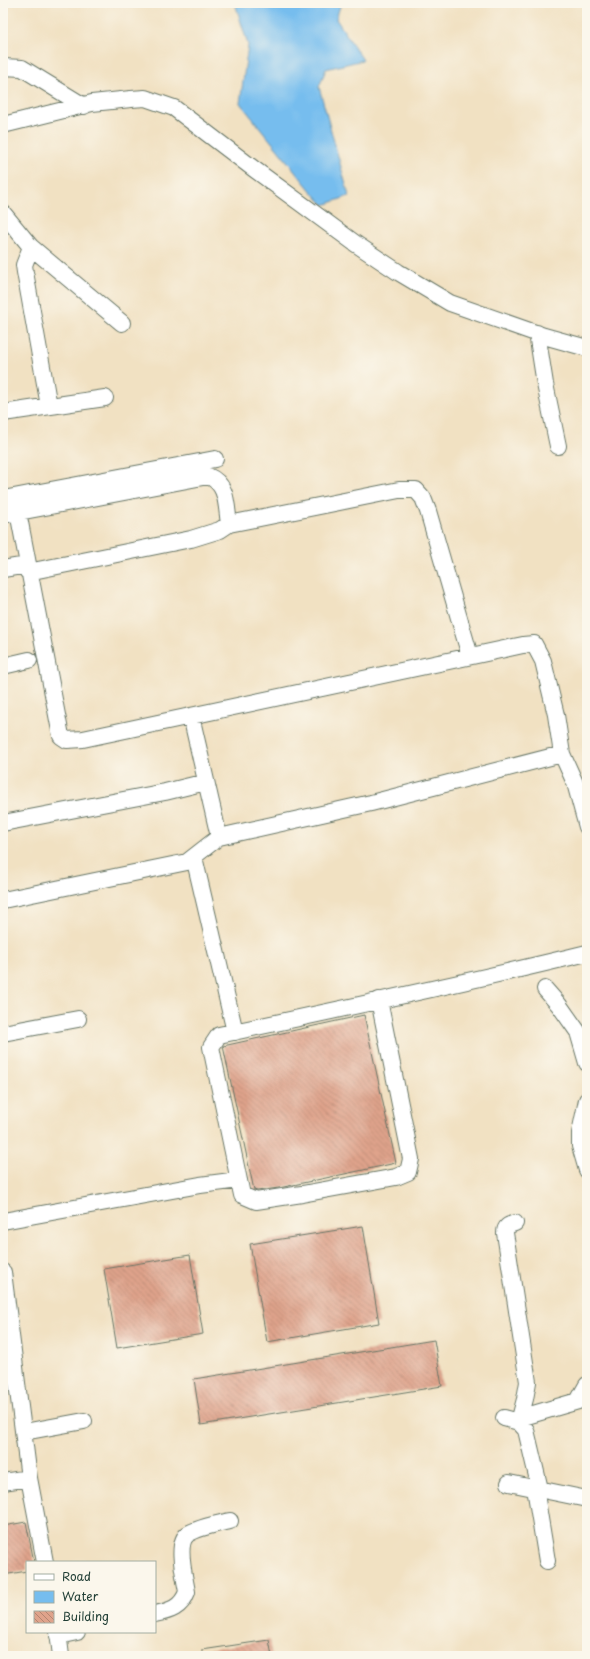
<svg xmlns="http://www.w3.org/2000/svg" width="590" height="1659" font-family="'Playpen Sans',sans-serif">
<defs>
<pattern id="building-back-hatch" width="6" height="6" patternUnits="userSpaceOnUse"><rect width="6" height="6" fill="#dfa38b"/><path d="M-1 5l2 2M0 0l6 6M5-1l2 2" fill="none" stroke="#b48672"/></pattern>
</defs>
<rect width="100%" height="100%" fill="#fbf7ec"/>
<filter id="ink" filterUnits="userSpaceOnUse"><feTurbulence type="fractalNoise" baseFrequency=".025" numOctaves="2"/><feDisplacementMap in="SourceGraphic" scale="8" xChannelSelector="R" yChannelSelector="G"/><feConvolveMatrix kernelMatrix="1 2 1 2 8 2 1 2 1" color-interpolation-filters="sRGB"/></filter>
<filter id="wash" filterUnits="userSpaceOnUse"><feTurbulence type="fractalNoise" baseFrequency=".012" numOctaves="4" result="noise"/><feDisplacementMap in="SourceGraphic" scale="16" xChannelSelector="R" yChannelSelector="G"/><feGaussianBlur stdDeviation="0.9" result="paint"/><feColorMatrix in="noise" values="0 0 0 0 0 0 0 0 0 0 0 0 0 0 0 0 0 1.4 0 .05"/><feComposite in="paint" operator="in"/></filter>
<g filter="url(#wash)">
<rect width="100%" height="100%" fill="#f1e1c2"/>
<path fill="#76bdee" stroke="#4a7d91" d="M235 3H341L336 19 363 60 326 69 319 87 349 196 324 205 312 192 240 103 248 45Z"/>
<g id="blocks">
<path fill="url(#building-back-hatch)" d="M364 1015 396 1163 279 1188 257 1191 254 1190 223 1046Z
M363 1226 379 1323 267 1342 250 1244Z
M190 1255 203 1334 117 1348 104 1269Z
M434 1340 442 1386 201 1425 194 1379Z
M26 1522 34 1562H27V1571L3 1575V1526Z
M269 1640 272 1656H202V1650Z"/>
</g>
</g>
<g filter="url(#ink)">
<use href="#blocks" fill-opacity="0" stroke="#687666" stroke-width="1"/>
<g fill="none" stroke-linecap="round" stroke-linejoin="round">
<defs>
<path id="minor" d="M3 67 22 68 84 106
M3 125 92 103 131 99 145 98 174 108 254 169 356 244 398 272 450 303 544 336 587 348
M3 213 31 247 122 323
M31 247 24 265 25 272 49 406
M537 333 545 384 558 446
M3 413 105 398
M3 499 215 459
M18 512 61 736 67 740 83 739 523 645 534 644 543 661 556 715 562 754 575 783 587 827
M3 515 208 476C228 484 226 505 229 524
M3 569 27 565
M28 572 191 539 220 530 229 524 399 490H416L423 498 428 511 470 656
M3 666 29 660
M191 716 219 837
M3 823 165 792 206 782
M194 857 235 1032
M3 900 187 862 219 837 371 803 562 754
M545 989 559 1005 578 1032 587 1063
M379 1000 411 1159 408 1172 396 1177 302 1194 256 1201 242 1195 211 1047 219 1035C342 1009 465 983 587 953
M3 1033 78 1019
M587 1100 580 1133V1146L587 1170
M3 1221 200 1185 239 1180
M515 1223C509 1225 505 1226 505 1233L528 1382 525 1399 520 1418
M3 1272 29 1478 45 1562
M504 1418 519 1422 526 1430 540 1489
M513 1420 578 1401 587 1385
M24 1432 84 1421
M3 1482 29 1478
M509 1483 587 1499
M535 1488 547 1561
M155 1614C170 1611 181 1608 187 1592 185 1578 175 1543 188 1534 199 1527 217 1524 230 1521
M58 1632 61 1656
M58 1636 77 1632"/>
</defs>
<use href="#minor" stroke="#687666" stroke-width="18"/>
<use href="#minor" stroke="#fff" stroke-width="16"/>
</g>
</g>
<rect width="590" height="1659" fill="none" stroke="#fbf7ec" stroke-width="16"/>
<rect x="26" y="1561" width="130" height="72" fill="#fbf7ec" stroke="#a3ada2"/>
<rect x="34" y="1574" width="20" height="6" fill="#ffffff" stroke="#a3ada2"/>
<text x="62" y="1581" font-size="12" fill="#1f3d34">Road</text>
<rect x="34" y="1591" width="20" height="12" fill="#76bdee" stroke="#a3ada2"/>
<text x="62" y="1601" font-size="12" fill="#1f3d34">Water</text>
<rect x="34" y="1611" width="20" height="12" fill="url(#building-back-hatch)" stroke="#a3ada2"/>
<text x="62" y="1621" font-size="12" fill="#1f3d34">Building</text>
</svg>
